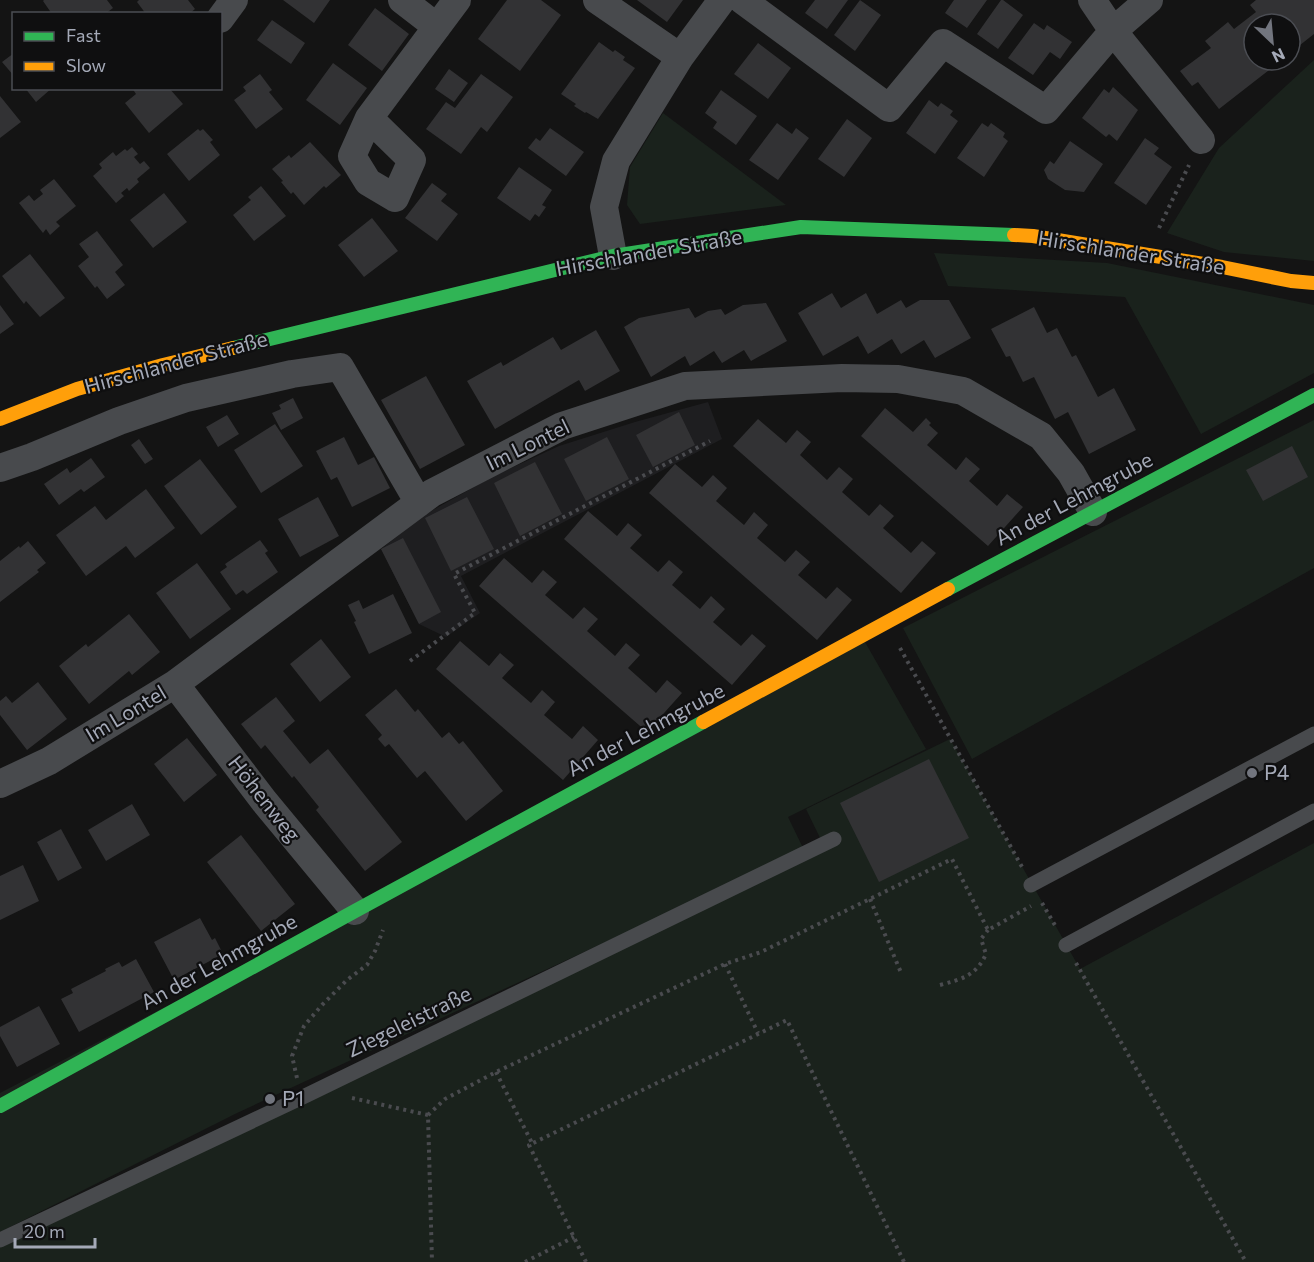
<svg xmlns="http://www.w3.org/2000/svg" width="1314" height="1262" font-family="Commissioner,sans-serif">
<rect width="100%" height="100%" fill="#141414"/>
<path fill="#1e1e20" d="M708 402 722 439 461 576 480 613 446 637 419 624 381 549 424 515 492 477 559 446 635 422Z"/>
<path fill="#1a221c" d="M1314 60V261L1224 252 1167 233 1219 148Z
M663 113 786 205 640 224 627 205 630 167Z
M934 253 1107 263 1314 305V373L1201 434 1125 297 948 286Z
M1314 420V568L972 759 903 628Z
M865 642 926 749 788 817 804 850 237 1113 0 1232V1093Z
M950 739 1080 969 1314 843V1262H0V1240L823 844 806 809Z"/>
<path fill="#323234" d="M44 0H107L113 8 105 14H52L43 1Z
M139 0H188L195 9 189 14H146L137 2Z
M283 0H330L314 23Z
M507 0H541L561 15 520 71 478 39Z
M637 0H683L667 22Z
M815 0H848L827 29 805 13Z
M860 0 881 15 855 51 834 35Z
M954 0H987L967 28 945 13Z
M1001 0H1003L1023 15 998 49 977 34Z
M1256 0H1314V34L1290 53V24H1254V60H1282L1219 109 1198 82 1192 86 1180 71 1211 48 1205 41 1228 22 1234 29 1256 12 1250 5Z
M375 8 409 34 382 71 348 45Z
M272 20 305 43 291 64 257 40Z
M1034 23 1044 30 1047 25 1072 42 1060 59 1050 52 1033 75 1008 58Z
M599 42 613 52 615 50 625 57 623 60 635 68 598 119 586 112 585 113 574 106 576 104 561 94Z
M758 43 791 68 768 99 734 74Z
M14 53V76L2 62Z
M333 63 367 88 340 125 306 100Z
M449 69 468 83 454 102 435 89Z
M260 74 272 90 269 92 283 109 256 129 234 100 246 91 243 87Z
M481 74 513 97 487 132 481 127 461 154 426 129 446 102 455 108Z
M1113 87 1138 110 1117 141 1109 134 1106 137 1082 118 1104 89 1109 93Z
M25 88H52L36 102Z
M132 88H169L183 104 149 133 125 103 136 94Z
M721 90 757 116 736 145 713 128 717 122 705 113Z
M0 96 21 122 0 138Z
M929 100 938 107 941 103 953 111 950 115 958 121 935 154 906 133Z
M847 119 872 138 844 177 818 159Z
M777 123 792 134 796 128 809 138 778 180 749 160Z
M982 123 988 127 991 123 1005 133 1003 137 1008 141 984 177 957 158Z
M550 128 584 152 566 176 528 148 536 138 540 141Z
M198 129 200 131 203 129 213 140 210 142 220 155 189 181 167 154Z
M1145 138 1159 148 1154 154 1172 167 1146 205 1114 183Z
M1070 141 1103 164 1084 192 1065 190 1048 179 1044 170 1050 161 1054 164Z
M310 142 341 175 326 188 324 186 304 205 293 192 291 194 281 182 283 181 272 169 289 155 291 158Z
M132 147 138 154 134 157 140 164 144 161 150 168 137 179 139 182 129 191 127 188 121 193 124 196 116 203 93 176 102 168 99 164 113 152 116 156 125 149 127 151Z
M519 167 552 190 542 205 546 207 539 217 535 214 530 221 497 198Z
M54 179 76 206 56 222 60 226 50 235 46 229 43 233 19 203 29 195 34 201 43 194 40 190Z
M432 183 447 194 441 201 458 214 437 241 405 218Z
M261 186 286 216 254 241 233 215 251 200 248 197Z
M164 193 187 222 153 248 130 220Z
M372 218 398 251 364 277 338 245Z
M97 231 123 265 115 272 125 285 107 299 97 286 95 288 78 266 89 257 79 244Z
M30 254 65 298 40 317 26 301 24 304 2 276Z
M832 293 841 308 866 293 877 314 901 300 906 308 920 300H949L971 338 935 358 924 340 901 354 892 339 868 354 858 336 823 356 798 313Z
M766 303 787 341 751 361 744 350 722 363 714 351 690 366 685 356 651 377 624 327 639 318 689 308 695 318 708 311 721 309 725 315 743 305Z
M0 305 14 324 0 334Z
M1034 307 1047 333 1057 328 1072 357 1076 355 1098 397 1114 388 1136 430 1089 454 1068 412 1055 419 1034 377 1023 382 1010 356 1006 357 991 329Z
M596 330 620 371 585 391 579 380 495 429 467 381 501 362 503 366 553 337 561 350Z
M426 376 465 445 420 469 381 400Z
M293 398 303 418 281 430 272 413 281 409 279 405Z
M885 408 913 432 926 418 931 423 929 425 938 433 927 445 956 470 966 457 980 469 969 481 997 506 1007 494 1023 507 988 546 861 436Z
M679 412 695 445 653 467 636 435Z
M227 415 239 434 218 447 206 427Z
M758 419 786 443 797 430 811 442 800 455 827 480 839 467 853 479 842 492 869 516 880 504 894 516 883 528 911 553 922 541 936 553 901 593 733 446Z
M275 424 303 466 261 493 234 450Z
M344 437 358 465 374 457 390 488 352 507 337 477 331 480 316 451Z
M607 437 629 479 586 501 564 459Z
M139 439 153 459 145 464 131 445Z
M1292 446 1308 477 1263 501 1246 470Z
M91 458 105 477 84 492 81 489 59 505 44 484 67 468 70 473Z
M200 459 237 507 201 535 164 486Z
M535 462 562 514 520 536 494 483Z
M675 464 702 487 713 475 727 488 716 501 744 525 754 512 768 525 757 538 785 562 796 550 810 562 798 575 826 599 837 587 852 600 817 640 649 493Z
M146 489 175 528 135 558 126 546 86 576 56 535 95 506 106 520Z
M318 497 339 536 300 557 278 519Z
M467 497 494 549 451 571 425 518Z
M588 511 617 536 628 523 642 535 630 548 658 572 669 560 683 572 672 585 700 609 711 596 725 609 713 622 741 646 752 634 766 646 732 685 564 539Z
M403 538 441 612 419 624 381 549Z
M260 540 268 551 265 553 278 572 247 594 243 590 236 595 220 572 227 567 225 564Z
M28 541 46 563 37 570 39 572 0 602V561L19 546 20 548Z
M504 558 532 583 543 570 557 582 545 595 573 619 584 607 598 619 587 631 615 656 626 643 640 655 628 668 656 693 667 680 682 693 647 732 479 586Z
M197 563 231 609 190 639 156 593Z
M393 594 412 633 369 654 354 622 356 621 348 605 359 600 363 609Z
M129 614 160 652 132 675 129 671 89 704 59 666 86 644 88 647Z
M321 639 351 677 320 702 290 664Z
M460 641 489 666 500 653 514 665 502 678 531 703 542 690 555 702 544 715 572 739 583 726 598 740 563 780 436 669Z
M38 682 67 719 27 750 0 715V701L6 696 12 703Z
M396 689 415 712 418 709 442 738 449 732 459 744 463 741 503 791 466 821 425 771 417 778 389 744 385 747 378 739 382 735 365 715Z
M276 697 295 721 283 731 310 764 328 749 402 842 365 871 316 810 319 807 294 776 292 778 265 745 261 749 241 724Z
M187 738 217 775 184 802 154 764Z
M929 759 969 838 879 882 840 803Z
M132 804 150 835 106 861 88 830Z
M61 829 82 868 58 881 37 842Z
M241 835 295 904 261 931 207 862Z
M23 865 39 901 0 920V876Z
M200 918 212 940 215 938 223 954 174 980 154 942Z
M136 959 154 992 79 1032 61 999 73 993 71 989 106 971 105 969 119 962 122 967Z
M39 1006 60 1044 17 1067 0 1036V1027Z"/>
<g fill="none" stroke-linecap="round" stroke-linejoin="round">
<path stroke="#4a4b4f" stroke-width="4" stroke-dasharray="3 4.5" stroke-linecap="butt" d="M1159 228 1189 165
M900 648 1022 867
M410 661 475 613 454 574 710 441
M870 899 902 975
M1042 903 1056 927
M1076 963 1246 1262
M725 964 758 1033
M940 985C962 979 976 976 986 954L981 939 988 930
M496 1072 532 1143
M297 1078 292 1056 304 1026 322 1005 347 980 367 965 375 951 383 930
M352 1098 428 1115 432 1262
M428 1115 445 1099 496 1072 725 964 761 952 952 859 988 930 1031 906
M525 1262 574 1237
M586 1262 529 1145 787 1020 904 1262"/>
<path stroke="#484a4d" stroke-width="15" d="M1031 885 1314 734
M1066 945 1314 811
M0 1240 307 1095 834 839"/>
<path stroke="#484a4d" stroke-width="28" d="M402 0 437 27
M597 0 680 57
M742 0 889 108 943 43 1046 110 1113 31 1149 0
M1092 0 1113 31 1201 140
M220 19 234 0
M369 118 412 160 395 198 368 182 352 156 369 118 457 0
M613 256 604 207 616 161 680 57 722 0
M0 468 32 457 119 421 186 398 292 374 340 367 419 503
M175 684 264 801 355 911
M0 784 49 761 175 684 432 493 562 426 685 386 842 378 898 379 963 391 1041 436 1071 473 1093 512"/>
<path stroke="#30b455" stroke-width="14" d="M233 348 613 256 801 227 1014 235
M948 589 1314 395
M0 1106 355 911 703 722"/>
<path stroke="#ff9f0a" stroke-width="14" d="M1014 235 1033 236 1222 267 1291 281 1314 283
M0 419 77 389 163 365 233 348
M703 722 948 589"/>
</g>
<g fill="#72757e" stroke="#0f0f10" stroke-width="2">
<circle cx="1252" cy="773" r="6"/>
<circle cx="270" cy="1099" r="6"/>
</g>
<g text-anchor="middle" stroke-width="4.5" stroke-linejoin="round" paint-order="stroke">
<g font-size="21" fill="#a4a9b7" stroke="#0f0f10">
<text transform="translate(649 253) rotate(-10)" y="7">Hirschlander Straße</text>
<text transform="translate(1131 253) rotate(9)" y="7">Hirschlander Straße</text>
<text transform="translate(176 363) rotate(-15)" y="7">Hirschlander Straße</text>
<text transform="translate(528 445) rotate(-26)" y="7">Im Lontel</text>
<text transform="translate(1074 499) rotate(-28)" y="7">An der Lehmgrube</text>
<text transform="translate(126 714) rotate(-31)" y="7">Im Lontel</text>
<text transform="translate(646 730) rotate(-28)" y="7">An der Lehmgrube</text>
<text transform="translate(264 799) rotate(52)" y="7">Höhenweg</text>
<text transform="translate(219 962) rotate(-29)" y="7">An der Lehmgrube</text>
<text transform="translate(409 1022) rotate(-26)" y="7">Ziegeleistraße</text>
</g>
<g font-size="21" fill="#a4a9b7" stroke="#0f0f10" text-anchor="start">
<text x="1264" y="780">P4</text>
<text x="282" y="1106">P1</text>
</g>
</g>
<rect x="12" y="12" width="210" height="78" fill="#0f0f10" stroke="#4b4d53" stroke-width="1.5"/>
<rect x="24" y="32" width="30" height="9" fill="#30b455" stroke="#4b4d53" stroke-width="1.5"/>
<text x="66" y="42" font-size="18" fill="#a4a9b7">Fast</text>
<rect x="24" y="62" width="30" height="9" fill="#ff9f0a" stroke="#4b4d53" stroke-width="1.5"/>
<text x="66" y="72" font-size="18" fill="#a4a9b7">Slow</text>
<g transform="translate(1272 42) rotate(154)"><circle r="28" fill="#0f0f10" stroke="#4b4d53" stroke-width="1.5"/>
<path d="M0-4.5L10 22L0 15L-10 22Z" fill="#72757e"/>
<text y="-9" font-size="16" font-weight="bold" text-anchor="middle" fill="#a4a9b7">N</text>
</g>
<path d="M15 1238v9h80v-9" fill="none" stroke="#a4a9b7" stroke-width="3"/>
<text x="24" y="1238" font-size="18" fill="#a4a9b7" stroke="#0f0f10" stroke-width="4.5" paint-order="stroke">20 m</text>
</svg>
